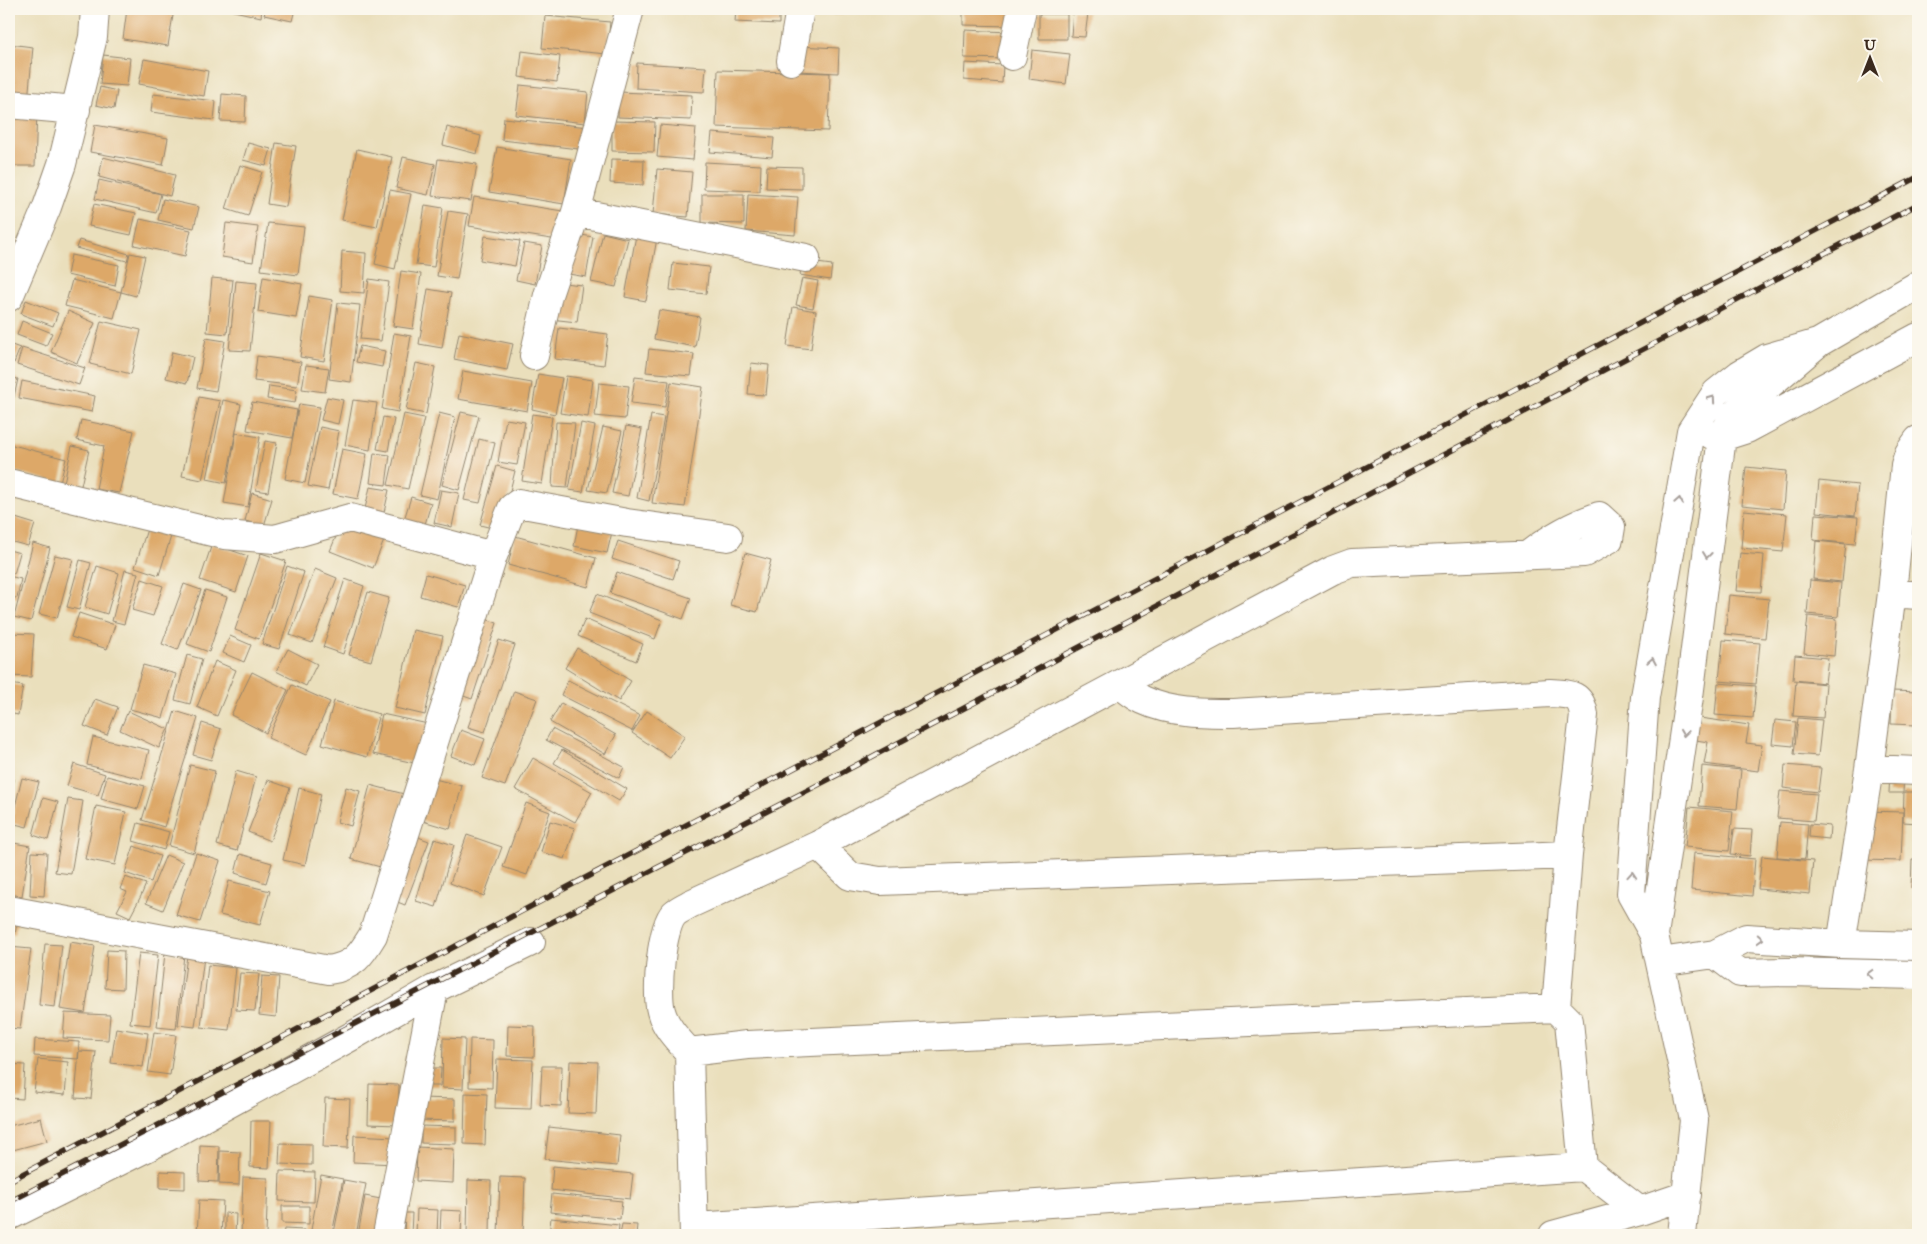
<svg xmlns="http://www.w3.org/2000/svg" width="1927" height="1244" font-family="'IM FELL English',serif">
<rect width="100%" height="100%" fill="#fbf7ec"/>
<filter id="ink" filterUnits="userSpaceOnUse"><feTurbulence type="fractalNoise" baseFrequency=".02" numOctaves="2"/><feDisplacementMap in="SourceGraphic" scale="10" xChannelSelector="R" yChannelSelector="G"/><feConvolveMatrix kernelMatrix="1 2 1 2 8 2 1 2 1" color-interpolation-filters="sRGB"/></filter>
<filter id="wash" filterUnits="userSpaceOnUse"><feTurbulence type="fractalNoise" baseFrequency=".0096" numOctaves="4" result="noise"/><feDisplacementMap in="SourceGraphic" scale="20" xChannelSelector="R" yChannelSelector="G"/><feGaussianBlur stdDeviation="1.12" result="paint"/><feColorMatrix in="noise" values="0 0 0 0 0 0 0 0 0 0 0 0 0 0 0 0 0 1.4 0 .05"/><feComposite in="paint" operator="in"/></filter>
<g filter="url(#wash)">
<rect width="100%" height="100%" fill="#eadfbc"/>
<g id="blocks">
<path fill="#dda867" d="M127 9H174L168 46 123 39Z
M225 9H262L261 17Z
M266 9H295L292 21 264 15Z
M736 9H779V24L735 22Z
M816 9H842V15L815 13Z
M914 9H961V12L914 10Z
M963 9H1013V26L963 25Z
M1073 11 1088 13 1085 37 1071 36Z
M1039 14H1067V39H1039Z
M545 16 610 22 607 54 542 48Z
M965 30 1009 32 1007 59 964 58Z
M9 44 33 47 28 101 9 99Z
M798 46 839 48 838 73 797 71Z
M1032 50 1070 54 1066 84 1029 79Z
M522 51 560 56 557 82 519 77Z
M103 55 130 58 127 86 100 84Z
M144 59 208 71 204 96 139 84Z
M637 63 706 67 704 92 636 88Z
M965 63 1003 65 1002 83 964 80Z
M718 70 830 73 828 131 716 127Z
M520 85 588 92 585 123 516 115Z
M100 87 117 91 114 109 96 105Z
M619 92 692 95 691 120 618 117Z
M153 94 216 101 214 120 151 112Z
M222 94 246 96 245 122 220 121Z
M9 109 37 110 35 166H9Z
M504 118 589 127 587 150 502 140Z
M612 121 655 122 654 152 612 151Z
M95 125 168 138 163 165 90 152Z
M660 125 696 128 693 160 657 157Z
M447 127 481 136 477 154 443 145Z
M712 133 774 138 772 157 710 152Z
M248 143 271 149 266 166 243 160Z
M276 143 296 146 286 207 267 204Z
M497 147 571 159 564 204 489 192Z
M357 149 392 157 377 227 342 220Z
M103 157 175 175 170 196 99 177Z
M403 157 435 164 428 195 396 188Z
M438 159 477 164 471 201 432 196Z
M611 159 644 160 643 185 610 183Z
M705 162 761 165 760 191 704 189Z
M240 165 262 172 248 216 226 209Z
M767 166 802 167V189L766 188Z
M657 169 692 172 688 217 653 214Z
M99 180 161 194 156 213 95 199Z
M390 190 411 194 395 269 375 264Z
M702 194H744V224L702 223Z
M748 194 798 197 795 235 746 231Z
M474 197 569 212 564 241 469 226Z
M163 199 199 207 194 228 158 220Z
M94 204 136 213 131 235 89 226Z
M425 205 443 208 434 267 416 265Z
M448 211 468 214 457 279 437 276Z
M140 219 191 230 185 256 134 245Z
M226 223 258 227 253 262 222 257Z
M268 223 304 227 298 275 261 270Z
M603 233 628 239 616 287 591 282Z
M576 234 593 237 586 277 569 274Z
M636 235 657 238 646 301 625 297Z
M485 236 520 241 515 266 480 260Z
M79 240 129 254 127 261 76 248Z
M524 243 542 246 535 284 516 280Z
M342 251 366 253 364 293 340 291Z
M130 253 145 256 136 296 121 292Z
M71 255 119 265 115 286 67 275Z
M802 261 832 265 830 280 800 275Z
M673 263 709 267 706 294 670 290Z
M401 271 421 274 413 329 393 326Z
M263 277 302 284 296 318 258 312Z
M212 278 233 280 227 334 207 332Z
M802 278 818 281 813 308 796 305Z
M369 279 389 282 381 341 360 339Z
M72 280 121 292 114 318 65 306Z
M236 281 257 283 250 351 229 350Z
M554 282 582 285 577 322 550 319Z
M428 289 451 293 442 348 419 344Z
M309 296 333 300 324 361 300 357Z
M26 300 58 313 53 326 21 314Z
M338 303 360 305 351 382 329 379Z
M793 307 816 311 811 349 787 346Z
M659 310 700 317 695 347 654 339Z
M68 311 95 323 77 363 51 352Z
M22 321 52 333 46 346 17 335Z
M101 321 141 330 131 374 90 364Z
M559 328 608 334 604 365 555 359Z
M394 333 411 336 398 412 382 409Z
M459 333 513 344 507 370 454 359Z
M206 338 225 341 216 391 197 388Z
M9 344 20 348 14 363 9 362Z
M360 346 385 351 382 367 356 362Z
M22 348 85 368 79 385 17 365Z
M649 349 694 354 691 376 646 372Z
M172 352 193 357 187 383 166 378Z
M257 356 301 362 297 386 254 381Z
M416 363 435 367 426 414 406 410Z
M751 363 769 365 766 395 748 394Z
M306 365 329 368 325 392 302 389Z
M463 371 532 383 527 411 458 399Z
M538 374 562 378 555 414 532 409Z
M566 376 593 380 588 417 560 413Z
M9 377 18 379 13 401 9 400Z
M635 377 669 381 665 407 631 403Z
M22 381 95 396 92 412 19 398Z
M671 382 703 387 685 507 652 503Z
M599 383 629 386 625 419 595 416Z
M269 386 297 390 295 403 267 399Z
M199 397 220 401 202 480 182 476Z
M327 397 343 400 338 424 321 420Z
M223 400 241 404 226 483 207 479Z
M353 400 377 403 370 450 345 445Z
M252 402 297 410 292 438 247 430Z
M299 404 320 407 305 483 285 479Z
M461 412 479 416 459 490 442 485Z
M439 413 455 417 437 499 420 495Z
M404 414 424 418 408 489 388 485Z
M532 414 552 417 542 484 522 481Z
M651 415 664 417 649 501 637 498Z
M383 417 394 419 388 451 377 449Z
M506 419 525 422 517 465 498 462Z
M81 420 134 431 119 493 96 489 104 446 77 440Z
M556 422 575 423 567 488 552 487Z
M581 423 595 426 583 492 569 490Z
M626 426 642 429 628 496 612 493Z
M320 427 339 431 328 490 308 486Z
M603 427 622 431 607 493 588 490Z
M236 433 260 437 248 507 224 503Z
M479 439 495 443 480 503 464 500Z
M265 441 277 443 268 492 256 490Z
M9 444 66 459 60 483 9 470Z
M72 446 89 450 80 490 63 487Z
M342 449 367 454 358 499 333 494Z
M374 453 390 455 386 485 370 483Z
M497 466 515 471 500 530 480 525Z
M1746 467 1786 471 1783 509 1742 505Z
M1819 481 1858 485 1855 516 1816 512Z
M370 487 389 490 383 517 364 513Z
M441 490 459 493 452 527 434 523Z
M252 493 272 499 264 526 245 521Z
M411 497 431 503 424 528 403 523Z
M1744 510 1787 514 1783 552 1741 548Z
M1815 514 1858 517 1855 544 1813 540Z
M9 516 35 524 28 546 9 541Z
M343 520 385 538 373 568 330 551Z
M578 525 612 532 607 553 574 546Z
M148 526 172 533 159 575 135 567Z
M515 536 596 558 588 587 508 565Z
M618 541 679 561 673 579 612 559Z
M1816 541 1846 544 1842 582 1813 579Z
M33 543 50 548 31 621 14 617Z
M212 544 248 556 236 592 200 580Z
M9 550 20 553 14 574 9 572Z
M261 553 286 561 259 639 235 630Z
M745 553 771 560 757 612 730 605Z
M1740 553 1764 555 1761 592 1736 591Z
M55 555 73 559 57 618 39 614Z
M80 560 91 563 79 610 67 607Z
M97 566 119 573 107 614 85 607Z
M287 566 304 572 279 649 262 644Z
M315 569 337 578 312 643 290 635Z
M125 570 138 573 124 624 112 621Z
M617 572 691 598 683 619 610 593Z
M426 574 465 585 458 607 420 596Z
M9 576 21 579 17 598 9 597Z
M142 579 163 586 153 616 132 610Z
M345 579 364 586 343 654 323 647Z
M1810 580 1841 583 1838 617 1807 614Z
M184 584 201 590 178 650 162 644Z
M205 590 227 597 209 652 187 644Z
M368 592 389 598 371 661 349 655Z
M597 594 662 620 655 639 589 613Z
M1729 595 1769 599 1765 638 1725 634Z
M79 613 115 625 107 649 71 637Z
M1808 616 1837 619 1834 656 1804 653Z
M480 617 497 623 472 699 455 693Z
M585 619 643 644 636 661 578 636Z
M413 630 443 636 425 715 395 708Z
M11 633 34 634 31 677 9 676Z
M230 636 251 645 244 662 223 653Z
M499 640 515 645 485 732 468 727Z
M1723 640 1760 643 1756 684 1719 681Z
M577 648 631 681 619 701 565 668Z
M288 649 317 664 306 686 276 671Z
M187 655 202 659 190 704 175 700Z
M1795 655 1828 658 1825 683 1793 680Z
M215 661 236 670 217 716 197 707Z
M143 665 176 674 163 718 130 709Z
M252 672 288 690 266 733 231 715Z
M568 680 640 716 632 731 561 695Z
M1796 681 1826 684 1823 718 1793 716Z
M1718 683 1756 686 1753 718 1715 715Z
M9 684 23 686 18 715 9 713Z
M292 685 330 702 306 755 268 738Z
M514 691 537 699 505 786 482 778Z
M1892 691 1918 692 1917 725 1891 724Z
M95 699 118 707 107 735 84 726Z
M334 701 379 714 367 757 322 744Z
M561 703 616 735 605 754 550 722Z
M128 711 168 729 159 748 120 730Z
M175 711 198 718 164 827 142 820Z
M647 711 685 736 670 758 632 733Z
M382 714 428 724 419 764 373 754Z
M1693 717 1749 725 1746 743 1762 745 1758 771 1704 764 1708 742 1690 739Z
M1798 718 1822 720 1818 756 1794 754Z
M1775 720 1796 722 1793 746 1772 744Z
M202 723 221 729 211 760 193 755Z
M552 729 624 767 619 778 546 740Z
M461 730 485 739 475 765 451 756Z
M93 737 149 750 142 779 87 765Z
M562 750 627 789 619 801 554 763Z
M533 758 592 792 575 822 515 789Z
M74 764 105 774 98 795 67 786Z
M190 765 215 771 194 853 169 846Z
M1785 765 1821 768 1818 792 1783 788Z
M1702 766 1741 770 1737 809 1699 806Z
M236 771 256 777 237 851 217 845Z
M1890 772 1904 773 1903 793H1889Z
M107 776 145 786 138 809 101 799Z
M427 777 462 786 450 829 416 819Z
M22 778 39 782 27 827 11 823Z
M9 779 14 780 11 798H9Z
M268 780 290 788 270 841 248 832Z
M370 785 404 794 384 868 351 859Z
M346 787 360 791 351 826 337 822Z
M299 788 321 794 305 865 283 860Z
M1780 791 1817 794 1814 821 1777 818Z
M1904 792H1918V823L1903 822Z
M43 798 58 802 48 840 33 835Z
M68 799 83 801 71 874 55 872Z
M526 803 550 812 527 875 503 867Z
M96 806 126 812 115 865 85 859Z
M1689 807 1733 811 1729 851 1685 847Z
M1865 811 1903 812 1901 861 1863 860Z
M550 821 575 828 565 859 541 852Z
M1780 822 1808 824 1805 859 1777 857Z
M138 823 169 832 164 850 133 841Z
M1810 824 1830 826 1829 839 1809 837Z
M1734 829 1752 830 1750 856 1731 854Z
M413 835 429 841 405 905 390 899Z
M467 835 502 847 484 896 450 883Z
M434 839 454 845 436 907 416 901Z
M14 843 30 846 22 896 9 894V872Z
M134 846 160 856 151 882 125 873Z
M32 852 47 853 44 896 30 895Z
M196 853 220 861 200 922 176 915Z
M1694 853 1755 859 1752 896 1691 890Z
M240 854 272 863 266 883 235 873Z
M166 855 183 862 163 910 146 903Z
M1762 856 1813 861 1810 894 1758 889Z
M1912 860H1918V888H1911Z
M125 877 146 884 141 896 130 917 117 911 127 892 120 889Z
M229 881 270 891 260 925 220 915Z
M9 917 18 919 15 934 9 933Z
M70 942 95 946 85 1013 60 1009Z
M45 944 62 945 55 1007 39 1005Z
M9 947 31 949 20 1029 9 1028Z
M107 950 124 951 123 989 105 988Z
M139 953 158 955 150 1025 130 1023Z
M165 953 184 955 176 1029 157 1027Z
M187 955 204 957 195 1027 178 1025Z
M208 965 236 968 229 1030 201 1027Z
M240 973 259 974 255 1011 236 1010Z
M262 976 279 977 276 1017 259 1015Z
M65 1013 110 1015 108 1040 63 1038Z
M508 1025 535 1026 534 1057 507 1056Z
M116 1028 148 1033 143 1067 111 1063Z
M154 1032 176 1035 170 1075 148 1072Z
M443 1038 465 1039 463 1089 442 1088Z
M35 1039 79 1042 78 1059 34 1056Z
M470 1039 493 1040 492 1088 469 1087Z
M79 1051 96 1052 91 1099 75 1098Z
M38 1059 68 1062 65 1095 34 1092Z
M497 1059 533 1060 531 1109 495 1108Z
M570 1061 598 1062 596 1114 568 1113Z
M9 1064 25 1065 23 1099 9 1098Z
M542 1066H562L561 1106 540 1105Z
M429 1068H441L440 1086H428Z
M369 1084 399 1085 398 1125 368 1124Z
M465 1093 487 1094 485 1145 464 1144Z
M325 1098 350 1099 348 1148 323 1147Z
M419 1098 455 1099V1121L418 1120Z
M41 1118 47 1141 9 1151V1126Z
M251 1121H271L269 1168 250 1167Z
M421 1126 456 1127V1144L421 1143Z
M549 1127 620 1135 617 1166 545 1159Z
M354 1135 394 1137V1164L353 1162Z
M280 1143 312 1144V1165L279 1164Z
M200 1145 219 1146 218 1182 199 1181Z
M417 1147 454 1149 453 1183 416 1181Z
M220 1151 240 1152 239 1185 219 1184Z
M553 1166 633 1174 630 1199 551 1190Z
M160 1171 185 1172V1189L160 1188Z
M280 1171 315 1172 314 1202 279 1201Z
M321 1175 343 1179 332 1234 311 1230Z
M243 1177 268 1178 266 1235H241Z
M500 1177 525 1178 523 1235H498Z
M344 1180 366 1184 356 1235 334 1233Z
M468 1180 491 1181 490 1235H467Z
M552 1194 622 1201 620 1219 550 1212Z
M365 1196 391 1201 384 1235H358Z
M199 1200 223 1201 221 1235H197Z
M282 1206H309V1224L282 1223Z
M417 1209 438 1210 437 1235H416Z
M441 1210 462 1211 461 1235H440Z
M225 1213 236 1214 235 1235H225Z
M405 1213H412L411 1235H404Z
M551 1218 619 1225 618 1235H549Z
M622 1224 637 1225 636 1235H620Z
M284 1229 304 1230V1235H283Z"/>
</g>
</g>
<g filter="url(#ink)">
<use href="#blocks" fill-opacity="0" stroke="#92846d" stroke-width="1"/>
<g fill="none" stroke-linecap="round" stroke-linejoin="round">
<defs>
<path id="minor" d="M1012 56 1022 9
M791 61 800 9
M9 104 76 110
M576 212 806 258
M9 297 47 207 62 164 93 37 95 9
M534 356 548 295 576 212 630 9
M1712 435 1722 437 1747 429 1918 337
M9 483 224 535 275 539 350 518 493 556
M1892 593 1918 595
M1120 684C1127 690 1135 696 1143 700 1170 713 1203 713 1233 713L1550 693C1569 694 1581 693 1584 715L1568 855 1556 1008 747 1045 689 1052C678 1040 665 1027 661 1011 656 993 661 927 674 914 678 910 685 907 690 904L818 845 1333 570 1352 563 1584 553 1609 539 1611 527 1599 516C1572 525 1550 538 1528 555
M1869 769 1918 771
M818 845 850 876 880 881 1568 855
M9 910 329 970C354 966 361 955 373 935L493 556 512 508 519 503 523 504 627 523 728 537
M1654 935 1689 697 1722 437 1734 415 1818 343 1918 285
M1841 944 1869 769 1892 593 1905 465 1909 453 1918 440
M1715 954 1740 973 1788 972 1918 975
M1660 962 1715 954 1746 938 1841 944 1918 946
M1556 1008 1569 1021 1583 1167
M689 1052 694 1235
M9 1216 162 1140 354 1035 434 989 531 942
M695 1227 1583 1167 1640 1211
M387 1235 434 989
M1553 1235 1640 1211 1687 1195
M1682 1235 1694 1120 1654 935 1631 894 1645 697 1691 431 1716 393 1740 374 1767 358 1818 343"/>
</defs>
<use href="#minor" stroke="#92846d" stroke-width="30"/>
<use href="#minor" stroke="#fff" stroke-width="28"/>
<defs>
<path id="rail" d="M9 1181 1918 177
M9 1202 845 771 1918 204"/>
</defs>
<use href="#rail" stroke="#3b2a1e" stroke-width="5.5"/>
<use href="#rail" stroke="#fbf7ec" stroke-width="4" stroke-dasharray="11" stroke-linecap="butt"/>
</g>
<defs><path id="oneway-chevron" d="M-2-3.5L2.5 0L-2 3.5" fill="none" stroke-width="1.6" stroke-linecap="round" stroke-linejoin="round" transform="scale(1.25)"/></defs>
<g stroke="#a79f9a">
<use href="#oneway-chevron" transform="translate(1712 399) rotate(-55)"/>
<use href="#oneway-chevron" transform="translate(1679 501) rotate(-80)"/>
<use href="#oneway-chevron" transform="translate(1707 555) rotate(97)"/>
<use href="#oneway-chevron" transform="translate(1652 661) rotate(-80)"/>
<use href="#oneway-chevron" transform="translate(1684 733) rotate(98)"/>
<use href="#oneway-chevron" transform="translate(1632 875) rotate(-86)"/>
<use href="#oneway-chevron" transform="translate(1760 939) rotate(3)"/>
<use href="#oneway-chevron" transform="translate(1870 974) rotate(-178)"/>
</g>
</g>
<rect width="1927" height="1244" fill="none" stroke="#fbf7ec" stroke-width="30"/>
<g transform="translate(1870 58)" stroke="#fbf7ec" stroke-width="4" paint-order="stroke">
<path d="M0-4L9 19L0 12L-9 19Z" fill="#3b2a1e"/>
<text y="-8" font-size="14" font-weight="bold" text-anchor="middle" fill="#3b2a1e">U</text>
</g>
</svg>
